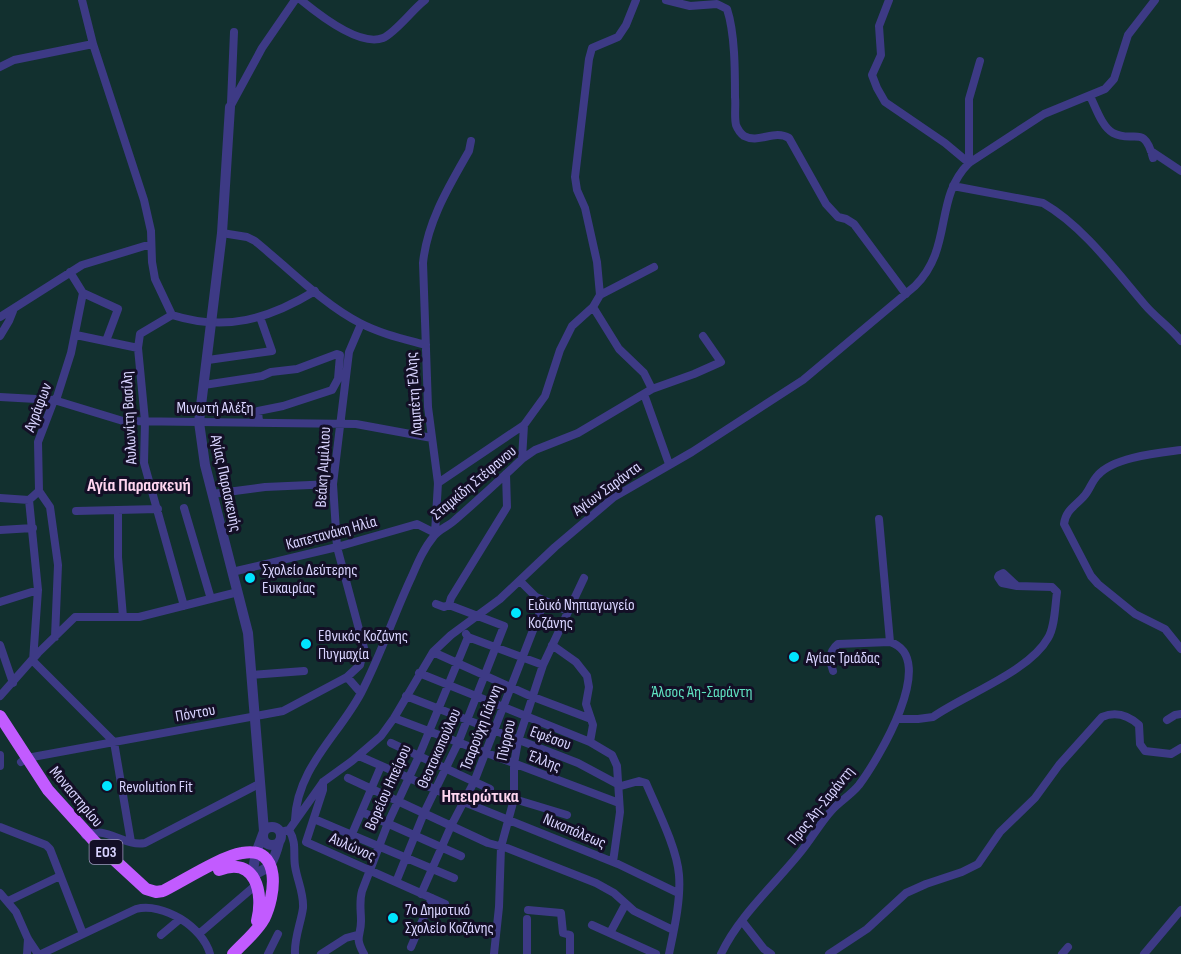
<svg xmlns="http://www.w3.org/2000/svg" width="1181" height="954" font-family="'Sofia Sans Condensed',sans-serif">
<rect width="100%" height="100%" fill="#130f26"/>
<path fill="#12302f" d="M0 0H1181V954H0Z"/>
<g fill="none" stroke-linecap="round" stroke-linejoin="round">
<path stroke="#3d3a85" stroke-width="8" d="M82 0 93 44 144 200 151 231 152 262 155 279 172 315C226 332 269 319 315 291
M301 0C318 14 360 47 383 38 395 33 413 9 425 0
M666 0 690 6 717 4 727 9C735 33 735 71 735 97 736 106 734 116 736 125 738 130 740 133 744 136 759 144 774 129 789 138L826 204 838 217 846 219 854 224 906 294
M889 0 879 26 881 55 872 75 877 88 885 102 945 143 969 163
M0 67 14 60 93 44
M1090 96C1096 108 1102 127 1113 133 1134 144 1144 123 1153 158
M231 103 234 32
M230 107 262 48 295 0
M1151 151 1181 171
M969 163V99L980 61
M953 186 1043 203C1083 226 1115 270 1145 305 1156 318 1170 327 1181 341
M222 233 247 237 255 241C287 267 324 305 360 323 381 334 404 339 426 345
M83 293 118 309 106 341
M600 295 597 262 585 208 577 190 575 177 589 59 592 48 618 37 626 25 636 0
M593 307 619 349 644 373 652 389
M172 315 140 334 138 348 145 421 144 463 184 606
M0 317 82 265 151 244
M76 335 138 348
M0 336 9 321 13 311
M208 360 272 351 260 317
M204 385 262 376 271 372 297 369 337 354 340 355 338 379 332 390 283 406 258 411 259 422
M644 394 669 464
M0 397 54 400 123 421 356 424 432 438
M1181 450C1158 453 1114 457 1098 475 1092 481 1090 489 1085 495 1076 506 1066 509 1064 524L1091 576 1098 584 1135 614 1165 629 1181 649
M522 459 524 425
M438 483 524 425 545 396 560 350 572 326 593 307 600 295 654 267
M39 491 50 507 58 565 55 637
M212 494 265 487 333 484
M0 498 29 500
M184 508 211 599
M118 510V557L123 617
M76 511 158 509
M879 519 890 642
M0 530 33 528
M435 533 438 483 428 407 423 263C427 222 449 186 469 151L471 141
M232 572 337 547 417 524 435 533
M520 581 536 597 568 611
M0 602 38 590
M449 605 451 598 507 507 506 474
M466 634 468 637 543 665
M0 645 13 683
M552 645 576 662 587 676 589 687 586 704 593 725 590 742
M433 652 528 695 591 719
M33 661 38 590 29 500 39 491 38 442 54 400 57 397 71 353 83 293 70 272
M33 661 114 742 131 842
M419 673 590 742 612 755 617 766 620 812 613 862
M252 675 304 671
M347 677 360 665 364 648 337 547 333 484 349 352 361 324
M0 696 38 653 75 617H139L238 592
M406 696 578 763 621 786 639 781 646 783C657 809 677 848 679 875 681 900 674 930 669 954
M394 718 619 803
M898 719H918L933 717C964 695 1029 672 1048 638 1055 627 1055 606 1057 592L1052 587 1017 586 1003 573 999 575 998 577 1002 583 1017 586
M1167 720 1175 715 1181 714
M391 743 490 789
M0 755V766
M359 756 464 802 618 864 678 893
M21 762 27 758 283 711 347 677 361 693
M348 778 488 843 507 848 596 883 614 893 634 911 673 930
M323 782V790L306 842 445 904
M514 799 567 815
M362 812 461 856
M314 819 454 878
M295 820C297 768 338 736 361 693 381 655 394 614 412 576 418 562 424 548 434 536 439 529 449 526 455 520 478 500 500 480 522 459L535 450 578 433 652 389 694 374 721 362 703 336
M0 827 46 845 50 849 83 934
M289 830C297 843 293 853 295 866 297 880 304 893 303 908 301 923 294 938 295 954
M281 832 289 830 323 782 352 761 381 736 394 718 433 652 451 635 500 599 555 547 614 497 692 452 803 380 915 286C954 247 933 199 969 163L1044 114 1105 89 1114 79 1128 35 1155 0
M352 834 381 766
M85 835C105 825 124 847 145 843L259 784
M396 882 424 813 458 743 504 626 449 605 444 607 436 604
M0 893 16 912 28 939 38 954
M421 894 451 826 474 782 544 602
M8 901 60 876
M528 910 561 913 563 933 570 935V954
M742 921 764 949 771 954
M592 925 656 954
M200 933 257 884
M610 933 625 905
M161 935 180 919
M411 947 432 898
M27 954 28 939
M41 954 136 909C163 902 203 927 210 954
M268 954 278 934
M321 954 346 938 357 935
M364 954C354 936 361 937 361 921 361 910 359 902 362 891L388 823 419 756 468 637
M494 954 499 907 501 847 514 799V764L518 741 543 665 584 578
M527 954V919
M721 954C739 916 773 886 799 854 811 840 820 823 832 810 840 801 851 795 859 785 877 761 940 658 890 642L838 644C829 651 829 660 833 671
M829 954 867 929 906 893 926 884 962 872 978 864 1000 832 1035 798 1059 765 1102 717C1116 711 1129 716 1139 725L1140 744 1145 751 1171 754 1181 748
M1062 954 1068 947
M1144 954 1181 910"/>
<path stroke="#3d3a85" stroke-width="10" d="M230 107 222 233 199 422 205 465 248 633 264 831
M263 836a9 9 0 1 1 18 0a9 9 0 1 1-18 0Z
M263 834 256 853 252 875C272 868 274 861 279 842"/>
<path stroke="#c25bff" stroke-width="12" d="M0 716 48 790 95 842 146 889 156 892 163 891C183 881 222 856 242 853 283 845 275 897 264 919 257 932 243 943 233 954
M219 870C256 855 264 894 257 921"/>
</g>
<g fill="#00e5ff" stroke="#130f26" stroke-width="2">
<circle cx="250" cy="578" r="6"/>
<circle cx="516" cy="613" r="6"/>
<circle cx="306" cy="644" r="6"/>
<circle cx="794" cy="657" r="6"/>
<circle cx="107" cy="786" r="6"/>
<circle cx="393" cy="918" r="6"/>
</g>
<g text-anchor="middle" stroke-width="6" stroke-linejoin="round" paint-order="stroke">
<rect fill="#130f26" stroke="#9e99be" stroke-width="1.5" x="89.5" y="840" width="33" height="24" rx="4.5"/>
<g font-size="15" font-weight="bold" fill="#d9d4ff">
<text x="106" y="857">ΕΟ3</text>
</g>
<g font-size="16" fill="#d9d4ff" stroke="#130f26">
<text transform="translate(413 394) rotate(-94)" y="6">Λαμπέτη Έλλης</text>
<text transform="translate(37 407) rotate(-69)" y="6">Αγράφων</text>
<text x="215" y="413">Μινωτή Αλέξη</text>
<text transform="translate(128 418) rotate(-93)" y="6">Αυλωνίτη Βασίλη</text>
<text transform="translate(322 467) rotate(-87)" y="6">Βεάκη Αιμίλιου</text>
<text transform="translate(473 482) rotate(-40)" y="6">Σταμκίδη Στέφανου</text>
<text transform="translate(227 483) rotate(78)" y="6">Αγίας Παρασκευής</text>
<text transform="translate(606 488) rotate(-36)" y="6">Αγίων Σαράντα</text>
<text transform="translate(331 532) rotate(-15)" y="6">Καπετανάκη Ηλία</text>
<text transform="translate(195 712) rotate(-10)" y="6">Πόντου</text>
<text transform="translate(480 727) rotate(-69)" y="6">Τσαρούχη Γιάννη</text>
<text transform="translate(551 737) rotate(20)" y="6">Εφέσου</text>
<text transform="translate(505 740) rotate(-78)" y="6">Πύρρου</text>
<text transform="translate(438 748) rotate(-66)" y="6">Θεοτοκοπούλου</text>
<text transform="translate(545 760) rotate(21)" y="6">Έλλης</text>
<text transform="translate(387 787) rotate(-66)" y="6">Βορείου Ηπείρου</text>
<text transform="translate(77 796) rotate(50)" y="6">Μοναστηρίου</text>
<text transform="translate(820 805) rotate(-51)" y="6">Προς Άη-Σαράντη</text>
<text transform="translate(575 830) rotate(23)" y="6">Νικοπόλεως</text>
<text transform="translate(353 846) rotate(24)" y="6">Αυλώνος</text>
</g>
<g font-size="16" fill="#d9d4ff" stroke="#130f26" text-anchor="start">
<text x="262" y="575">Σχολείο Δεύτερης<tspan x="262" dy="18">Ευκαιρίας</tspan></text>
<text x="528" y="610">Ειδικό Νηπιαγωγείο<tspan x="528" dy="18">Κοζάνης</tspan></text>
<text x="318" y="641">Εθνικός Κοζάνης<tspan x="318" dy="18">Πυγμαχία</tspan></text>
<text x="806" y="663">Αγίας Τριάδας</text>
<text x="119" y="792">Revolution Fit</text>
<text x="405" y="915">7ο Δημοτικό<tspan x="405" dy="18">Σχολείο Κοζάνης</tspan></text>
</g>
<g font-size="16" fill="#5fe0c0" stroke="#130f26">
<text x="702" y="697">Άλσος Άη-Σαράντη</text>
</g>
<g font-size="18" font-weight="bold" fill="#ffd6f0" stroke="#130f26">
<text x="139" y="491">Αγία Παρασκευή</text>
<text x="480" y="802">Ηπειρώτικα</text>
</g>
</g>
</svg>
